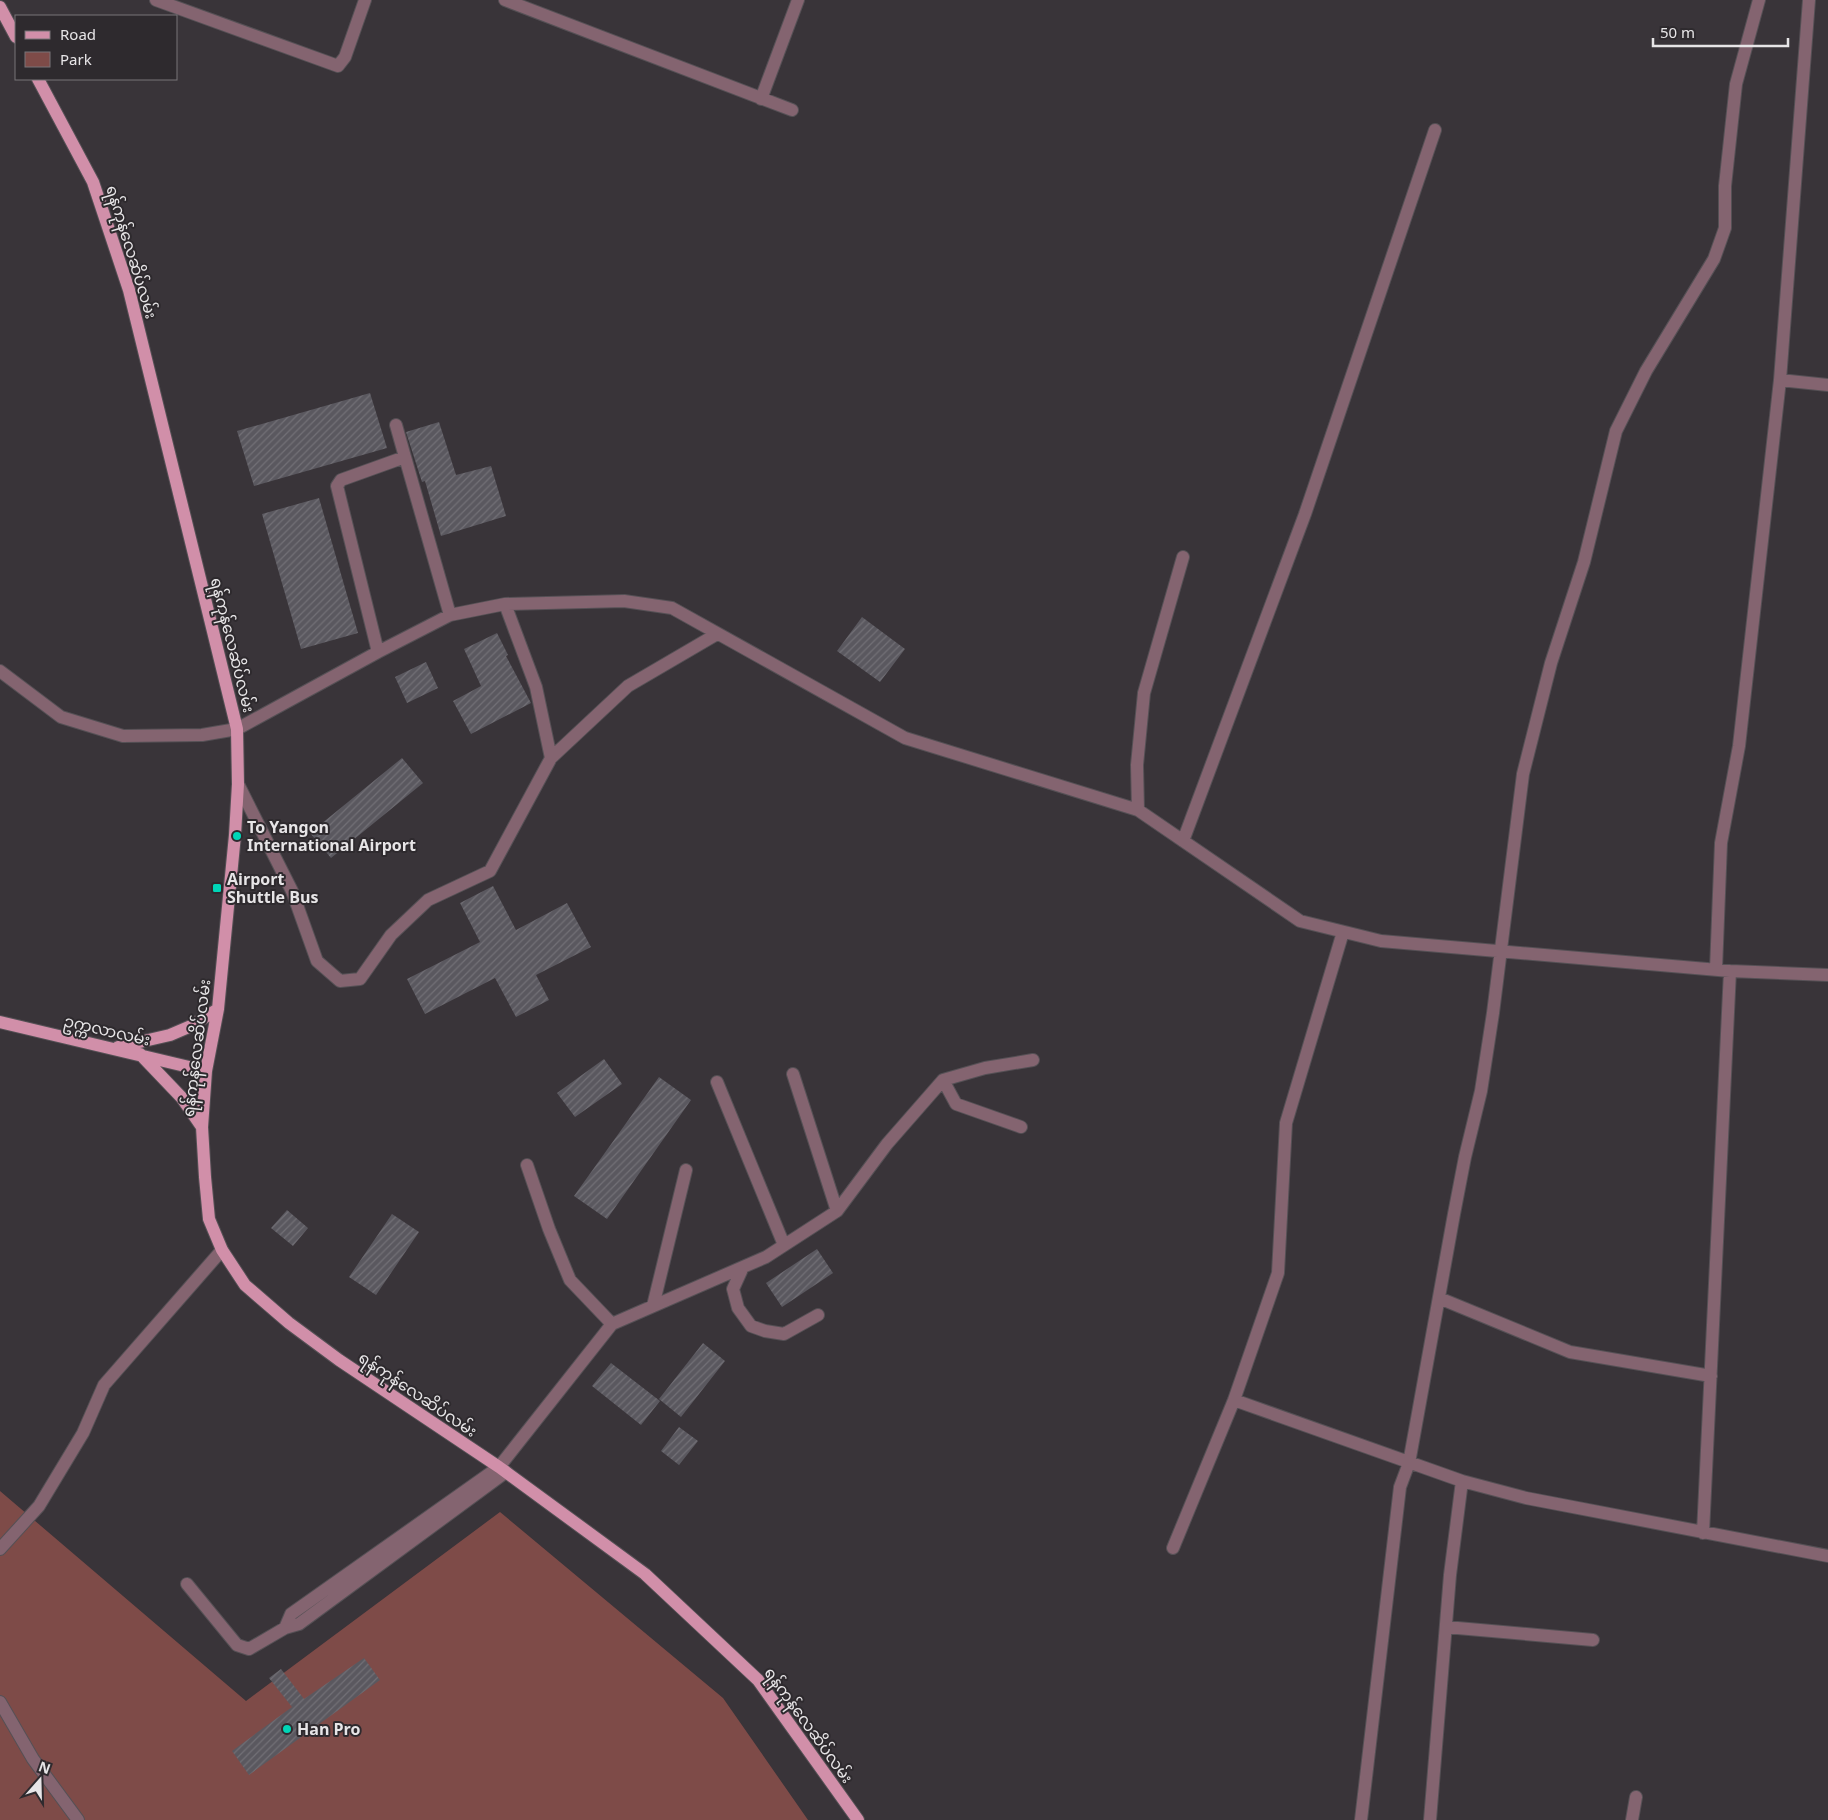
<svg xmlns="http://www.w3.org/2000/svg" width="1828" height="1820" font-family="Georgia,'Noto Sans Myanmar',serif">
<defs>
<pattern id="building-hatch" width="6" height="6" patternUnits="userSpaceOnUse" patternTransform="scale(1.25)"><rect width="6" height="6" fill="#5a585f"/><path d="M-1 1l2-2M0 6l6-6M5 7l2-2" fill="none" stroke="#727076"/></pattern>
</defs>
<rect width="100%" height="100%" fill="#393439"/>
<path fill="#7e4b48" d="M0 1491 246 1701 500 1512 723 1698 808 1820H0Z"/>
<path fill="url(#building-hatch)" d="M370 393 387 448 254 486 237 431Z
M439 422 456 475 491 466 506 516 441 536 425 481 422 482 406 432Z
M319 498 358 633 301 649 262 514Z
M862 617 905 649 880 682 837 651Z
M497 633 508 655 506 656 531 703 471 734 453 701 481 686 464 649Z
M426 662 438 688 407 703 395 677Z
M402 758 423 783 331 858 310 833Z
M493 886 516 930 567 903 591 947 536 975 549 1000 516 1017 495 978 425 1014 407 979 480 942 460 903Z
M604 1059 622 1084 575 1117 557 1093Z
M659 1077 691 1100 607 1219 574 1196Z
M287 1210 308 1228 293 1246 271 1228Z
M392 1214 419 1232 376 1295 349 1277Z
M817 1249 833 1273 782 1307 766 1283Z
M703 1343 725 1361 681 1417 659 1399Z
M611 1363 660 1401 641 1425 592 1386Z
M679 1427 698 1441 679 1465 661 1451Z
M364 1658 380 1680 249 1775 232 1751 292 1707 269 1678 281 1669 304 1699Z"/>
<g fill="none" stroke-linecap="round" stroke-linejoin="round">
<defs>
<path id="minor" d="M156 0 338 66 345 57 365 0
M505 0 792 110
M761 99 798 0
M1780 380 1828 385
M396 425 405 457
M505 604 536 687 551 758
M378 652 337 486 341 480 405 457 450 615
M0 671 61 717 123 736 202 735 237 729 378 652 450 615 505 604 624 601 672 608 905 738 1138 810 1300 921 1381 941 1730 971 1828 975
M238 784 292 891 317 961 340 981 360 979 391 935 428 900 490 871 551 758 628 686 717 634
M1138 810 1137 765 1144 693 1183 557
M1183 841 1305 514 1435 130
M1716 969 1721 843 1739 746 1780 380 1809 0
M793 1074 837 1211
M943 1080 956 1104 1021 1127
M717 1082 784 1245
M527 1165 549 1229 570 1280 612 1324
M743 1267 733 1289 738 1308 751 1326 765 1331 784 1334 818 1315
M1439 1298 1570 1352 1711 1376
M653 1306 686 1170
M1234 1400 1462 1481
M1703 1533 1730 971
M1173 1548 1234 1400 1278 1273 1286 1123 1343 932
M0 1549 39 1506 83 1433 104 1385 222 1250
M187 1584 237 1645 249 1649 285 1628 299 1624 506 1472
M1446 1627 1593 1640
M285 1628 291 1614 499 1467 612 1324 766 1257 837 1211 887 1144 943 1080 985 1068 1033 1060
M0 1702 33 1759 78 1820
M1361 1820 1400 1487 1409 1463 1454 1214 1465 1157 1481 1091 1493 1013 1523 774 1551 663 1584 562 1616 431 1646 371 1714 259 1725 228V186L1736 84 1759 0
M1430 1820 1450 1575 1462 1481 1526 1498 1828 1556
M1632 1820 1636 1797"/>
<path id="major" d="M0 7 16 37
M38 79 93 182 129 290 237 729 238 784 235 835 218 1009 206 1071 202 1127 205 1177 209 1219 222 1250 245 1285 289 1323 339 1360 499 1467 645 1574 758 1680 858 1820
M0 1022 206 1071
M118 1047 170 1035 191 1026 218 1009
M140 1054 182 1098 202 1127"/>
</defs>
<use href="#minor" stroke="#555055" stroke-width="14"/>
<use href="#major" stroke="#555055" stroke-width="14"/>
<use href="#minor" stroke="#846470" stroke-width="12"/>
<use href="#major" stroke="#d18fa9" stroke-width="12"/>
</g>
<g fill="#00d5b7" stroke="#2e2a2e" stroke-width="2">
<circle cx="237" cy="836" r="5"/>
<rect x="212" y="883" width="10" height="10" rx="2.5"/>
<circle cx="287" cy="1729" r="5"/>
</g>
<g text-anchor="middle" stroke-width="4" stroke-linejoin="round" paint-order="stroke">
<g font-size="16" fill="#e7e5e7" stroke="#2e2a2e">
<text transform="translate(132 252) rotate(73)" y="6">ရန်ကုန်လေဆိပ်လမ်း</text>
<text transform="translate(233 645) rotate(76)" y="6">ရန်ကုန်လေဆိပ်လမ်း</text>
<text transform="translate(107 1030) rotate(13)" y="6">ဥက္ကလာလမ်း</text>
<text transform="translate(196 1048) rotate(-83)" y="6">ရန်ကုန်လေဆိပ်လမ်း</text>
<text transform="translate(418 1394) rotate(34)" y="6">ရန်ကုန်လေဆိပ်လမ်း</text>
<text transform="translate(809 1725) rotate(54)" y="6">ရန်ကုန်လေဆိပ်လမ်း</text>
</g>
<g font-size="16" font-weight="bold" fill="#e7e5e7" stroke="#2e2a2e" text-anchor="start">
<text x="247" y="833">To Yangon<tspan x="247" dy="18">International Airport</tspan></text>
<text x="227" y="885">Airport<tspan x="227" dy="18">Shuttle Bus</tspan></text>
<text x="297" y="1735">Han Pro</text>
</g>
</g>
<rect x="15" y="15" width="162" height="65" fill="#2e2a2e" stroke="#787578"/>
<rect x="25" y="31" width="25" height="8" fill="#d18fa9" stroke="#787578"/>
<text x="60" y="40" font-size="15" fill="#e7e5e7">Road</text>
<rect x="25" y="52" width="25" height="15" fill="#7e4b48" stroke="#787578"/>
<text x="60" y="65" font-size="15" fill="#e7e5e7">Park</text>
<g transform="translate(40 1780) rotate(20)" stroke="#2e2a2e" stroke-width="4" paint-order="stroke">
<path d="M0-4L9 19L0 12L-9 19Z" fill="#e7e5e7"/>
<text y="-8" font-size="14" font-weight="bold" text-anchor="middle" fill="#e7e5e7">N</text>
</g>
<path d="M1653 38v8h135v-8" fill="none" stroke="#e7e5e7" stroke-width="2.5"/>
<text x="1660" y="38" font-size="15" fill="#e7e5e7" stroke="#2e2a2e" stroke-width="4" paint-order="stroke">50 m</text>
</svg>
